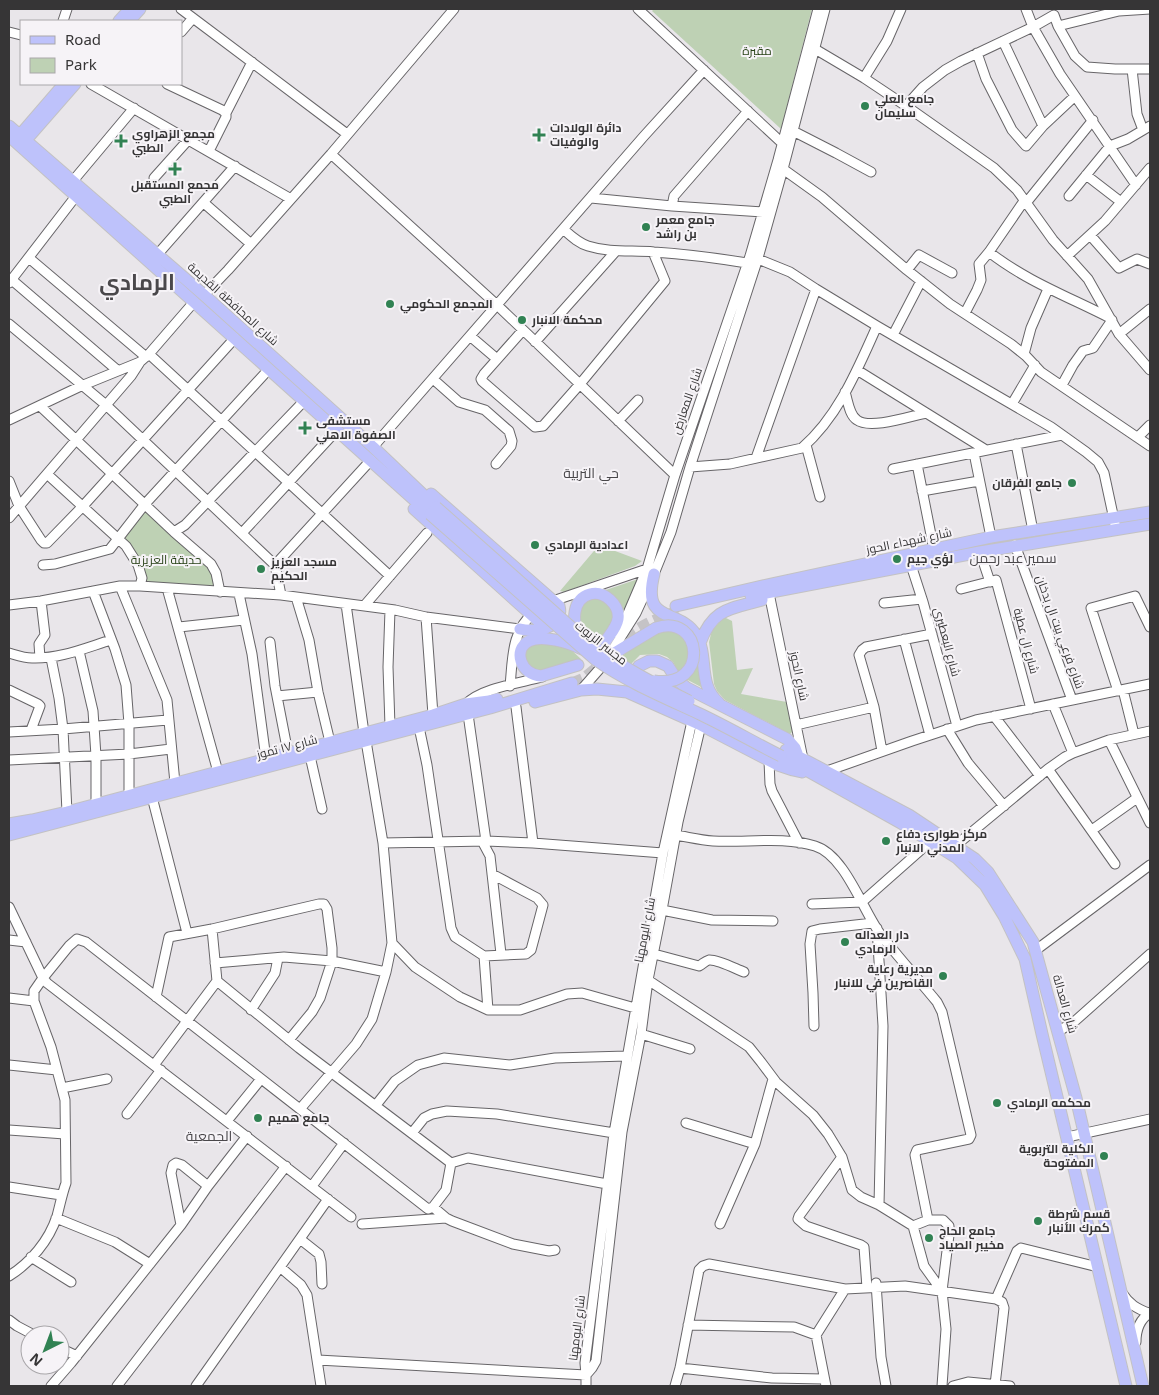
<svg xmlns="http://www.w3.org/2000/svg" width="1159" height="1395" font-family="'Noto Sans',Cairo,sans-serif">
<rect width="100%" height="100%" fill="#e9e6ea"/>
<path fill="#bed1b4" d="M654 9H812L781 129 652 11Z
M145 504 214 568 220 592 142 586 138 565 119 539Z
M599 545 642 561 635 566 564 592 560 591Z
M638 579 624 614C621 601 614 596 603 591Z
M591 599H602L610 605 614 620 601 641 580 623C578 608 577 606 591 599Z
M724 617 732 621 737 670 753 668 741 694 787 702 793 731 790 734 725 700 717 691 714 684 709 642 712 630Z
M673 628 697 653 701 687 684 678 679 673 673 662 667 657 659 654 640 655 631 664 620 658 646 636Z
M538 643 568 647 581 659 536 672 527 666 525 651 527 648Z"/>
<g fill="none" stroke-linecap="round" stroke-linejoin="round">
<path stroke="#c5c3c6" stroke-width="11" stroke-dasharray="11 5.5" stroke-linecap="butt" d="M614 649C629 630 655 619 678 611
M572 683 584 678 600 665"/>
<defs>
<path id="minor" d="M181 9 347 134
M638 9 782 143
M1026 9 1033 27 1060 74 1136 185
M63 21 67 9
M1058 26 1075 56 1087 67 1115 69H1150
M9 32 21 35
M181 32 193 18
M1003 41 1043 126
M815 49 864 78 906 106 994 168 1017 190 1053 240 1088 279 1119 334 1150 370
M977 53 986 79 1012 130 1026 146 1043 126 1075 96
M1132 69 1137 114 1143 130
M864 78 887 41 901 9
M91 84 291 199
M167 84 222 110 226 113
M906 106 923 87 945 70 961 61 1033 27 1054 15 1058 26 1119 11 1150 9
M793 131 836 153 871 172
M209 151 226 117V113L252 62
M331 154 497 305 675 475
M783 169 822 197 907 270 950 304 1011 344 1026 356 1041 372 1150 446
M1086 175 1121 202
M154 178 189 139
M72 182 134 108
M1069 196 1110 146 1128 139 1150 126
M591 198 672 206 763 212
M204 203 251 244
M1026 203 1093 120
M672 206 674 196 748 111
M563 229C571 236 578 243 588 246 610 253 632 250 654 252 685 254 716 258 747 263
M1090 235 1119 268 1137 259 1150 264
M989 252C1026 281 1069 297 1110 318
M157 255 235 166
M1067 256 1105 221 1150 168
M753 257 790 272 816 289 877 326 1051 427 1086 452 1098 462 1104 473 1115 524
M29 258 146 357
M907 270 919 255 952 273
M12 280 117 370
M9 283 76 196
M204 295 228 270 331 154 454 9
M965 313 977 290 981 280 979 264 989 252 1024 201
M9 324 106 405 275 565 281 595
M523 330 484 374 481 379 482 381 535 427 543 426 580 384 665 281 653 252
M1119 334 1150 309
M893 335 921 281
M470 336 497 359
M535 342 616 251
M149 354 390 576
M1024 354 1031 328 1048 289
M857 370 986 450
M433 379 459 402 485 410 509 431 512 441 511 446 496 464
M1062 385 1073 365 1083 351 1093 348 1112 320
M845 392C848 401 849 415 857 420 870 430 911 416 926 413
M1012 404 1035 365
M40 406 174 532 211 564 216 573 220 592
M9 420 81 386 140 362
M618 421 638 400
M1138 437 1150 425
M1016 444 1033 531
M806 445 820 497
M373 447 644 136 704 70
M974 453 991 537
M756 458 816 289
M917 464 934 550
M690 467 730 464 802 448C839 416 858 368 877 326
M893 469 1062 435
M47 474 126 546 138 565 142 578 140 586
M9 481 19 506 41 540 44 543H47L83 506 235 338
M922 491 979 481
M9 518 131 376 140 362 149 354 194 302
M174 532 185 525 304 401
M242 533 337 430
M1015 545 1072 700
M980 552 990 582
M43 565 55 564 110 549 145 504 269 369
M275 565 371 460
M911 565 923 602 957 726
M120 586 167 700 175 783
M167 588 218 772
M961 589 996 580 1031 709
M93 591 115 649 126 685 129 724V795
M239 594 252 654 266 759
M296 597 309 640 318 692 330 742
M770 598 803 759
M550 602 647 569
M884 603 922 599
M346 604 364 733
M9 605 41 601 120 586H140L281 595 395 610 426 617 520 629
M364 606 427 533
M390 610 388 667 390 726
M426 617 433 715
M179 627 244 620
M617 633 626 618 647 569 675 475 750 256 778 160 818 9
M904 639 930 735
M270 642 275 686 288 753
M79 651 93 711 96 756V804
M9 653C16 655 24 658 32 658 60 659 85 648 111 640
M40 658 39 644 45 635 41 601
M51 658 59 698 63 729 67 812
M510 686C513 656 511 632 535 611
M9 690 38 704 40 706 31 730
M581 690 603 665 636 613 654 574 671 532 690 467 758 258 783 169 825 9
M1123 690 1134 734
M1118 691 1091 608 1135 596 1150 627
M277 696 318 692
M466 704C481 688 520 683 542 677
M1053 704 1073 753
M516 707 533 843
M468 714 486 841
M994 716 1040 776
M796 725 874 707
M419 727 427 765 451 928 455 937 484 956 488 1010
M947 729 968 763 1004 806
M9 732 63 729 168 720
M1109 740 1150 823
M882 751 874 707 859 655 862 650 866 647 932 634
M310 756 322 809
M9 760 129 754 171 749
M769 761 770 784 772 791 799 843
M1048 769 1115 864
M827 771 912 741 976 720 1150 684
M152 797 187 933
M1092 830 1137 798
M675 835C688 837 700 840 713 841 745 843 784 836 815 846 845 855 863 911 881 935 899 958 919 980 937 1002L942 1012 971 1135 969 1139 917 1150 915 1155 928 1220
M482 841 490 856 501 954
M383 843 486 841 533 843 663 853
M955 846 1048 769 1065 757 1073 753 1109 740 1150 731
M812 904 862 902 931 841
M9 907 43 978 47 983 351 1217
M657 909 712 920 773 921
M877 928 883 1026 879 1205 913 1226 928 1220H943L949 1226V1235L942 1291
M9 940 26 942
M392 943 415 967 460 997 488 1010H520L567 994 582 993 635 1008
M1036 950 1150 865
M654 954 699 966C703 964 705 961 709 960 717 959 736 969 744 972
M484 956 526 954 531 950 543 905 537 898 492 874
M215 963 284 957 332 961 386 972
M648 980 749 1047 761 1062 776 1082 813 1115 828 1134 842 1157 852 1190 861 1197 879 1205
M217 981 299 1048 451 1163
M156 997 169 937 212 929 319 904H324L327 909 332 948V961L320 998 312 1012 289 1040
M9 998 34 1001
M251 1010 275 973 278 958
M814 1026 813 993 810 944 812 931 820 929 873 923
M1059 1031 1075 1021 1150 954
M641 1034 690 1049
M9 1065 57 1070
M154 1065 217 981 212 929
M62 1088 107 1079
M376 1105 395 1081 418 1065 444 1058 510 1065 555 1058 627 1056
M300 1109 356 1044 372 1019 386 972 392 943 383 843 366 741
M127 1114 161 1070
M227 1121 261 1079
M686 1123 755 1144
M9 1130 65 1134
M412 1133 424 1118 432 1114 447 1111 497 1114 614 1133
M1067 1137 1150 1119
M842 1157 799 1216 798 1219 806 1226 861 1245 864 1247 867 1288
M451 1163 468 1158 607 1184
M312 1186 344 1143
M9 1187 61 1195
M433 1207 446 1218 452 1221 513 1244 549 1251 555 1250
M56 1218 115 1242 150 1264
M362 1224 446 1218
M720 1224 755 1144 773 1079
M181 1225 171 1173 173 1165 176 1163 182 1165 208 1186
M913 1226 924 1266 942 1291 946 1329 942 1386
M300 1239 319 1254 321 1262 322 1284
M31 1257 71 1282
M280 1267 301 1285 307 1295 321 1386
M9 1276C30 1263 49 1241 57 1216 60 1205 62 1194 66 1183L65 1100 51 1047 34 1001V991L43 978 69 946 77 939 86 942 428 1209 433 1207 446 1190 451 1163
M876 1283 881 1357 886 1386
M1122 1293C1129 1304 1137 1309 1149 1313
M996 1299 1017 1251 1021 1248 1098 1267
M9 1320 17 1326 34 1335
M688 1325 794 1327 816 1335
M1136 1342C1136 1329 1140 1319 1150 1313
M60 1348 77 1356
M318 1360 586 1375
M680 1368 772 1378 824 1379
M586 1375 592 1368 596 1361 622 1132 641 1034 648 980 662 910 678 822 701 725
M51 1386 71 1363 181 1225 208 1186 247 1136
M117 1386 286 1166
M196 1386 328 1199
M586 1386V1375L585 1363 614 1133 663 853 692 721
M675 1386 680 1368 699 1270 703 1266 709 1264 845 1289 905 1286 996 1299 1002 1302 1004 1308 995 1385
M826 1386 816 1335 845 1289
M953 1386 968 1382 1010 1386"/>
<path id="major" d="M119 21 130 9
M129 21 140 9
M9 126 204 295 373 447 436 507
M20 135 64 84
M9 136 430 514
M26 140 75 84
M431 494 559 606C565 628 535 633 520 629
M414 509 546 628
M654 574C641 626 679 607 696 635 709 655 697 685 719 703
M751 596 980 552 1150 524
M676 606 776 583 991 537 1150 512
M579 635C572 622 572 599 590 594 604 590 620 605 618 619 616 631 605 638 601 650
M700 643C713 608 730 609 762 600
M608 657 656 628
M578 665 541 676C521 675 512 650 529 641 542 634 570 643 582 649
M632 681 634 673 639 666 649 661H657L668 666 677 680 687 688 787 739 795 748 798 756
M535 702 581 690 597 689 627 692 701 725 778 765 793 770 802 772
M786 750 909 815 975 859 988 872 1033 942 1076 1098 1143 1386
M781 756 901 823 957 858 985 885 1004 916 1025 959 1042 1034 1126 1386
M9 824 32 820 67 812 433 715 466 704 489 701 497 699
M9 835 490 708 572 683"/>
</defs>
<use href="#minor" stroke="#676568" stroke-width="11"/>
<use href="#major" stroke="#c3c2c3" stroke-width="13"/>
<use href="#minor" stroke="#fff" stroke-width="9"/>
<use href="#major" stroke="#bec2fb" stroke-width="11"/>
<defs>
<path id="major-bridge" d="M436 507 589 643C621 667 653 683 689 701
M430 514 596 660C629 683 666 698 702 715 729 728 755 743 781 756
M654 681C711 689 702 612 656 628"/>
</defs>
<use href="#major-bridge" stroke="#c3c2c3" stroke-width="13" stroke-linecap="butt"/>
<use href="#major-bridge" stroke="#bec2fb" stroke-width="11"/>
</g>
<g fill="#318253" stroke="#f6f3f7" stroke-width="2">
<circle cx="865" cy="106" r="5"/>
<path d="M536.5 127.5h5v5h5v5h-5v5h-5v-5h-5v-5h5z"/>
<path d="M118.5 133.5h5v5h5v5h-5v5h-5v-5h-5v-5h5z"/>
<path d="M172.5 161.5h5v5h5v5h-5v5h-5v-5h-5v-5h5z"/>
<circle cx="646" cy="227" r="5"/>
<circle cx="390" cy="304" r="5"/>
<circle cx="522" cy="320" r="5"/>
<path d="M302.5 420.5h5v5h5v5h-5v5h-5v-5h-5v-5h5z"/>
<circle cx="1072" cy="483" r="5"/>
<circle cx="535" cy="545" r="5"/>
<circle cx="897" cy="559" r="5"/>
<circle cx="261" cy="569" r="5"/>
<circle cx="886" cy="841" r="5"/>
<circle cx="845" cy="942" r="5"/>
<circle cx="943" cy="976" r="5"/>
<circle cx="997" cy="1103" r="5"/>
<circle cx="258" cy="1118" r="5"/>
<circle cx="1104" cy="1156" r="5"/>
<circle cx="1038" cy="1221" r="5"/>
<circle cx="929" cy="1238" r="5"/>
</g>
<g text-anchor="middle" stroke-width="4" stroke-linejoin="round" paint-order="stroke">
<g font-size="12" fill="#284217" stroke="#f6f3f7">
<text x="757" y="55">مقبرة</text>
<text x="166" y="564">حديقة العزيزية</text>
</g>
<g font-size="12" font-weight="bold" fill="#363536" stroke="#f6f3f7" text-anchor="start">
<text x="875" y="103">جامع العلي<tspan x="875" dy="14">سليمان</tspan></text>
<text x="550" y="132">دائرة الولادات<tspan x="550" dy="14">والوفيات</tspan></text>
<text x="132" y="138">مجمع الزهراوي<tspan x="132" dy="14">الطبي</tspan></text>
<text x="175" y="189" text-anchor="middle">مجمع المستقبل<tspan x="175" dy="14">الطبي</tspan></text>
<text x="656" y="224">جامع معمر<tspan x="656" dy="14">بن راشد</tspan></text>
<text x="400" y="308">المجمع الحكومي</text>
<text x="532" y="324">محكمة الانبار</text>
<text x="316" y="425">مستشفى<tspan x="316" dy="14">الصفوة الاهلي</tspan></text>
<text x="1062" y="487" text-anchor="end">جامع الفرقان</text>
<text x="545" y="549">اعدادية الرمادي</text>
<text x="907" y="563">لؤي جيم</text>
<text x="271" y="566">مسجد العزيز<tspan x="271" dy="14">الحكيم</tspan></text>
<text x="896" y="838">مركز طوارئ دفاع<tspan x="896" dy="14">المدني الانبار</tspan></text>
<text x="855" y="939">دار العداله<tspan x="855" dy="14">الرمادي</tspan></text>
<text x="933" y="973" text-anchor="end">مديرية رعاية<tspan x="933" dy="14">القاصرين في للانبار</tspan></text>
<text x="1007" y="1107">محكمه الرمادي</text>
<text x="268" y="1122">جامع هميم</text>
<text x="1094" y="1153" text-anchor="end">الكلية التربوية<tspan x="1094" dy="14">المفتوحة</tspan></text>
<text x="1048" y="1218">قسم شرطة<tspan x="1048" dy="14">كمرك الأنبار</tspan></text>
<text x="939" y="1235">جامع الحاج<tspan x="939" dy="14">مخيبر الصياد</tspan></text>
</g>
<g font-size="12" fill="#363536" stroke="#f6f3f7">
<text transform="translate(233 304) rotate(42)" y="4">شارع المحافظة القديمة</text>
<text transform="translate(687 401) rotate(-71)" y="4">شارع المعارض</text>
<text transform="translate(909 541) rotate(-12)" y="4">شارع شهداء الحوز</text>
<text transform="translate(1060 632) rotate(70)" y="4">شارع فرعي بيت ال بدخان</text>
<text transform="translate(1026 641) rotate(75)" y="4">شارع ال عطية</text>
<text transform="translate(947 642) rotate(75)" y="4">شارع البعطيري</text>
<text transform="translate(601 643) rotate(38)" y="4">مجسر الزيوت</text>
<text transform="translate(799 676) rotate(78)" y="4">شارع الحوز</text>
<text transform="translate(287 747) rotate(-15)" y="4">شارع ١٧ تموز</text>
<text transform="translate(645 930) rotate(-79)" y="4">شارع البومهنا</text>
<text transform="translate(1065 1004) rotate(74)" y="4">شارع العدالة</text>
<text transform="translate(577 1328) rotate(-83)" y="4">شارع البومهنا</text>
</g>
<g font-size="14" fill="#4a484b" stroke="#f6f3f7">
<text x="591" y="478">حي التربية</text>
<text x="1013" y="563">سمير عبد رحمن</text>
<text x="209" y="1141">الجمعية</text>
</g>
<g font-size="22" font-weight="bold" fill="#4a484b" stroke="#f6f3f7">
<text x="137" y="290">الرمادي</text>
</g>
</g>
<rect width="1159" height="1395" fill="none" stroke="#363536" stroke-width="20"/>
<rect x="20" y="20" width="162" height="65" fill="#f6f3f7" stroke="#a9a7aa"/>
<rect x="30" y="36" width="25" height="8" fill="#bec2fb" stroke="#a9a7aa"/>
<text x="65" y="45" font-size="15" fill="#363536">Road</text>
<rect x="30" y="58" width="25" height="15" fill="#bed1b4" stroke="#a9a7aa"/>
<text x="65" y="70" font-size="15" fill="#363536">Park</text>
<g transform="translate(45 1350) rotate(222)"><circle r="24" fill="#f6f3f7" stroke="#a9a7aa"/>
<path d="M0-4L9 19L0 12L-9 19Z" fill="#318253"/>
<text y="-8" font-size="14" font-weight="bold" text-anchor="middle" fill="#363536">N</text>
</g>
</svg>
